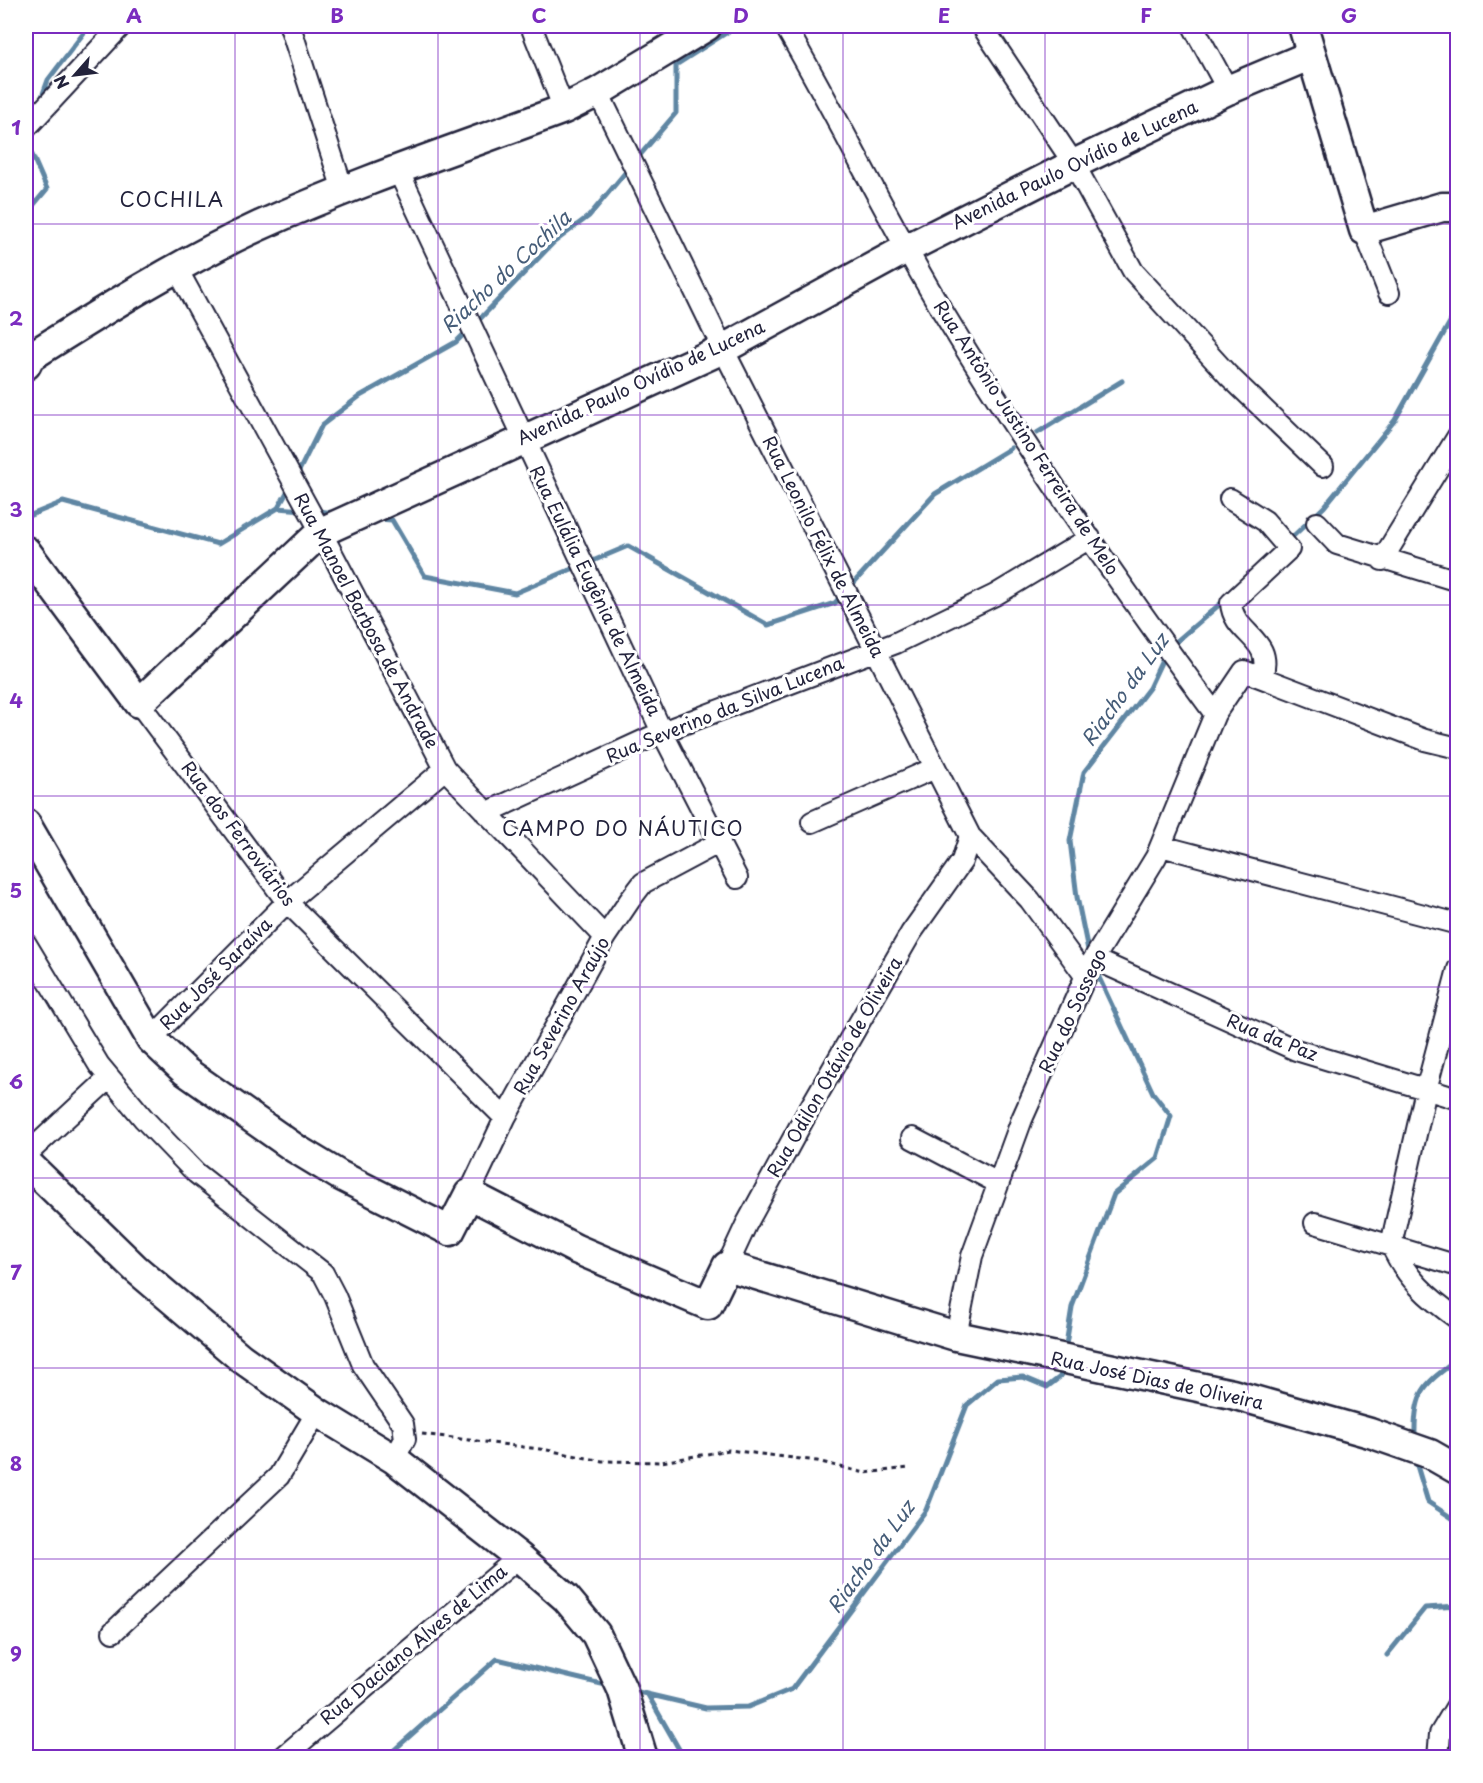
<svg xmlns="http://www.w3.org/2000/svg" width="1483" height="1783" font-family="'Playpen Sans',sans-serif">
<rect width="100%" height="100%" fill="#fff"/>
<filter id="ink" filterUnits="userSpaceOnUse"><feTurbulence type="fractalNoise" baseFrequency=".0167" numOctaves="2"/><feDisplacementMap in="SourceGraphic" scale="12" xChannelSelector="R" yChannelSelector="G"/><feConvolveMatrix kernelMatrix="1 2 1 2 8 2 1 2 1" color-interpolation-filters="sRGB"/></filter>
<g filter="url(#ink)">
<g fill="none" stroke-linecap="round" stroke-linejoin="round">
<path stroke="#5f86a3" stroke-width="5" d="M40 102 48 80 89 26
M635 161 676 113V65L737 26
M26 214 47 189 26 141 29 133
M476 323 553 243 589 216 629 168
M1037 433 1122 381
M296 477 322 425 360 396 456 342 469 329
M278 508 304 510
M316 511 337 513
M26 517 63 502 218 544 278 508 290 487
M379 519 392 520 425 576 515 593 579 566
M1288 541 1324 507 1395 420 1458 308
M588 563 628 546 768 625 835 603 842 595
M848 589 935 494 1011 448
M1170 647 1227 598
M1089 955 1077 897 1070 841 1084 772 1149 688 1165 654
M1065 1351 1072 1307 1114 1194 1158 1158 1171 1116 1153 1093 1095 969
M1415 1435C1414 1390 1425 1384 1458 1359
M1415 1459 1428 1502 1458 1522
M1387 1655 1425 1608 1458 1606
M634 1691 706 1708 748 1707 792 1689 926 1510 967 1405 998 1379 1023 1377 1047 1387 1060 1377 1062 1368
M648 1695 684 1758
M385 1758 497 1659 610 1686"/>
<defs>
<path id="street" d="M290 26 343 190
M531 26 564 109
M785 26C840 120 886 218 943 312 1026 450 1119 584 1215 714
M982 26 1074 164 1133 271 1228 375 1323 466
M1193 26 1228 90
M598 92 723 349 970 836 1030 900 1086 977
M26 128 121 26
M398 170 662 732 737 878
M1364 230 1389 293
M177 269 321 532 445 769 605 937
M1230 499 1265 521 1289 549 1231 603C1233 635 1275 638 1262 677
M1317 523 1337 544 1458 581
M1382 560 1458 436
M139 703 287 902 505 1118
M486 813 662 732 896 643 995 595 1090 538
M812 822 935 768
M1161 846 1458 924
M26 944 99 1065 144 1119 196 1173 323 1273 335 1296 363 1365 403 1424 405 1439 394 1459
M1094 959 1296 1050 1458 1099
M1458 969 1426 1090 1391 1245C1407 1279 1427 1297 1458 1319
M151 1039 287 902 445 769
M912 1138 998 1183
M26 1155 109 1078
M469 1194 505 1118 605 937 630 900 643 883 720 842
M1315 1223 1458 1266
M727 1266 746 1225 807 1113 911 933 962 861 970 836
M956 1336 972 1256 1022 1119 1092 962 1156 857 1215 714 1244 671 1425 740 1458 748
M113 1632 279 1476 317 1412
M282 1758 519 1557
M1438 1758 1440 1734 1458 1704"/>
<path id="secondary" d="M1303 26 1364 230 1442 207H1458
M26 365 30 357C104 310 179 263 259 226 358 181 462 147 564 109L598 92 707 26
M26 551 139 703 321 532 723 349 906 249 1074 164 1228 90 1311 55
M26 824 151 1039 185 1071 296 1149 339 1175 450 1231 469 1194 576 1249 708 1305 727 1266 956 1336 1232 1394 1370 1433 1430 1454 1458 1470
M26 1162 136 1269 241 1358 317 1412 394 1459 519 1557 566 1598 596 1634 622 1689 643 1758"/>
</defs>
<use href="#street" stroke="#22223b" stroke-width="24"/>
<use href="#secondary" stroke="#22223b" stroke-width="33"/>
<path stroke="#22223b" stroke-width="3" stroke-dasharray="4.5 4.5" stroke-linecap="butt" d="M422 1434 547 1450 602 1461 662 1462 729 1450 817 1461 865 1473 909 1468"/>
<use href="#street" stroke="#fff" stroke-width="20"/>
<use href="#secondary" stroke="#fff" stroke-width="28"/>
</g>
</g>
<path fill="none" stroke="#7b2cbf" stroke-width="1.5" stroke-opacity="0.55" d="M235 26V1758M438 26V1758M640 26V1758M843 26V1758M1045 26V1758M1248 26V1758M26 224H1458M26 415H1458M26 605H1458M26 796H1458M26 987H1458M26 1178H1458M26 1368H1458M26 1559H1458"/>
<g text-anchor="middle" stroke-width="6" stroke-linejoin="round" paint-order="stroke">
<g font-size="18" fill="#22223b" stroke="#fff">
<text transform="translate(1075 165) rotate(-26)" y="6">Avenida Paulo Ovídio de Lucena</text>
<text transform="translate(641 383) rotate(-25)" y="6">Avenida Paulo Ovídio de Lucena</text>
<text transform="translate(1026 438) rotate(57)" y="6">Rua Antônio Justino Ferreira de Melo</text>
<text transform="translate(823 547) rotate(63)" y="6">Rua Leonilo Félix de Almeida</text>
<text transform="translate(595 591) rotate(64)" y="6">Rua Eulália Eugênia de Almeida</text>
<text transform="translate(366 621) rotate(62)" y="6">Rua Manoel Barbosa de Andrade</text>
<text transform="translate(725 710) rotate(-22)" y="6">Rua Severino da Silva Lucena</text>
<text transform="translate(238 834) rotate(53)" y="6">Rua dos Ferroviários</text>
<text transform="translate(216 974) rotate(-45)" y="6">Rua José Saraíva</text>
<text transform="translate(1073 1011) rotate(-65)" y="6">Rua do Sossego</text>
<text transform="translate(562 1016) rotate(-61)" y="6">Rua Severino Araújo</text>
<text transform="translate(1272 1038) rotate(22)" y="6">Rua da Paz</text>
<text transform="translate(835 1067) rotate(-60)" y="6">Rua Odilon Otávio de Oliveira</text>
<text transform="translate(1157 1381) rotate(12)" y="6">Rua José Dias de Oliveira</text>
<text transform="translate(414 1645) rotate(-40)" y="6">Rua Daciano Alves de Lima</text>
</g>
<g font-size="20" letter-spacing="1.5" fill="#22223b" stroke="#fff">
<text x="172" y="207">COCHILA</text>
<text x="623" y="836">CAMPO DO NÁUTICO</text>
</g>
<g font-size="20" font-style="italic" fill="#455c78" stroke="#fff">
<text transform="translate(506 272) rotate(-43)" y="7">Riacho do Cochila</text>
<text transform="translate(1125 690) rotate(-54)" y="7">Riacho da Luz</text>
<text transform="translate(871 1557) rotate(-54)" y="7">Riacho da Luz</text>
</g>
</g>
<rect width="1483" height="1783" fill="none" stroke="#fff" stroke-width="66"/>
<g transform="translate(75 75) rotate(242)" stroke="#ffffff" stroke-width="4.5" paint-order="stroke">
<path d="M0-4.5L10 22L0 15L-10 22Z" fill="#22223b"/>
<text y="-9" font-size="16" font-weight="bold" text-anchor="middle" fill="#22223b">N</text>
</g>
<rect x="33" y="33" width="1417" height="1717" fill="none" stroke="#7b2cbf" stroke-width="2"/>
<g font-size="20" text-anchor="middle" font-weight="bold" fill="#7b2cbf">
<text x="134" y="23">A</text>
<text x="337" y="23">B</text>
<text x="539" y="23">C</text>
<text x="741" y="23">D</text>
<text x="944" y="23">E</text>
<text x="1146" y="23">F</text>
<text x="1349" y="23">G</text>
<text x="16" y="135">1</text>
<text x="16" y="326">2</text>
<text x="16" y="517">3</text>
<text x="16" y="708">4</text>
<text x="16" y="898">5</text>
<text x="16" y="1089">6</text>
<text x="16" y="1280">7</text>
<text x="16" y="1471">8</text>
<text x="16" y="1661">9</text>
</g>
</svg>
